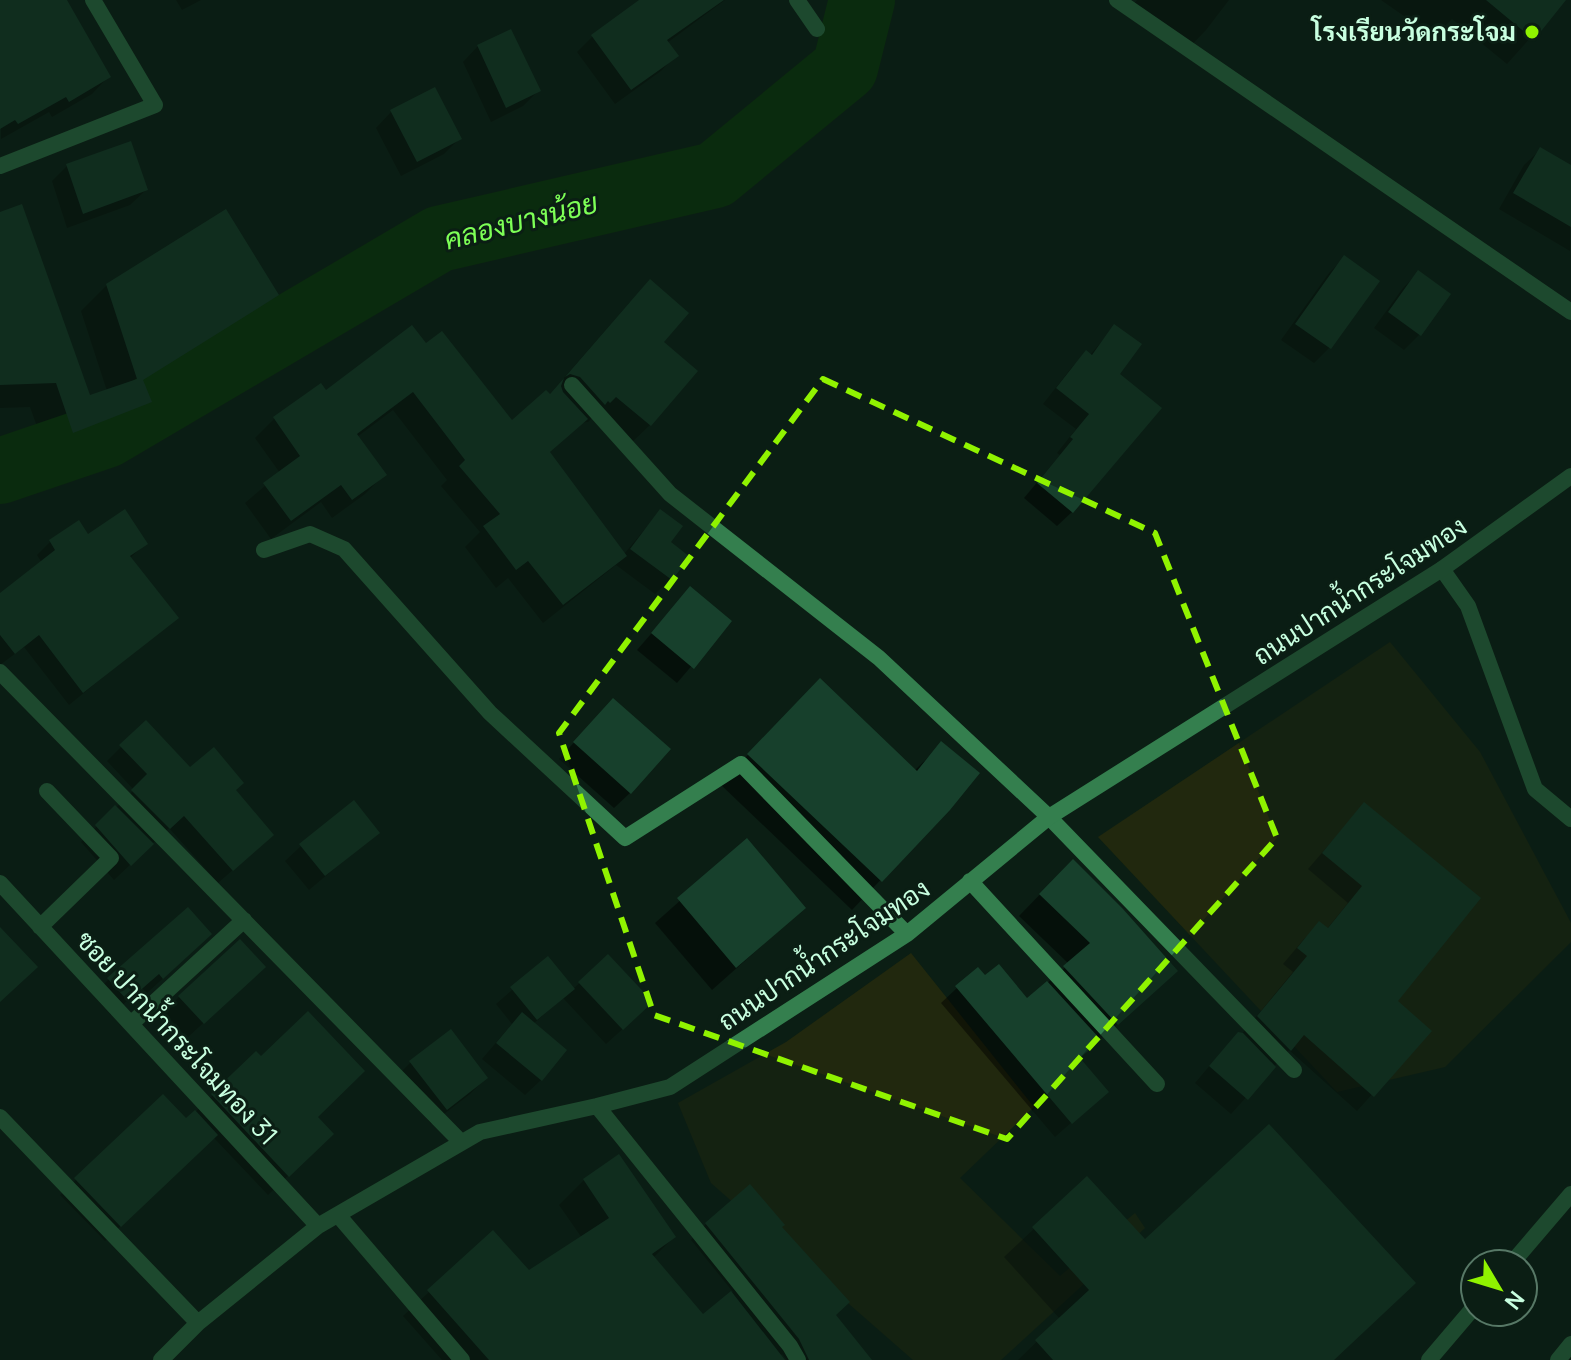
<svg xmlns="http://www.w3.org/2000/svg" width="1571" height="1360" font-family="Manrope,Sarabun,sans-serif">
<rect width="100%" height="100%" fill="#0b1e14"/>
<path fill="#21280e" d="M1390 642 1480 752 1571 923V942L1445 1067 1337 1092 1098 837Z
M911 953 1034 1107 960 1178 1060 1276 1135 1213 1145 1228 1001 1360H913L711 1183 678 1103 786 1042Z"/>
<path fill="#0007" d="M0 0H59L108 77 92 94 52 117 49 112 1 139Z
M176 0H201L182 10Z
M642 0H725L667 43 676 55 661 71 615 104 577 52 593 36Z
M1137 0H1229L1206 30 1183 54 1128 11Z
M1381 0H1564L1507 64 1452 19 1434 37Z
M478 46 538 91 523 106 491 122 463 62Z
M391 112 460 138 444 154 401 176 376 128Z
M1540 150 1571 168 1570 251 1499 209 1524 165Z
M67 166 146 190 130 205 67 228 52 181Z
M0 214 89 397 107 391 81 311 107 285 276 295 251 320 144 387 150 402 124 427 48 457 30 407 0 408Z
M1344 258 1377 282 1329 348 1314 363 1281 340 1329 273Z
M1418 273 1420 334 1404 350 1374 328 1403 288Z
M630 302 661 343 650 425 629 445 594 416 588 422 581 423 549 453 624 554 660 511 668 543 671 579 655 594 616 565 543 623 508 578 496 588 465 547 480 532 441 486 447 480 393 410 357 437 384 475 365 494 332 518 321 502 271 539 245 503 280 473 255 438 274 419 320 385 325 393 426 346 511 423 549 395Z
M1114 327 1118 374 1072 512 1057 526 1024 498 1060 455 1057 453 1076 429 1043 404 1072 367 1087 353 1090 355Z
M88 536 145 544 129 559 176 618 69 705 24 647 0 665V595L42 563 37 555 50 542Z
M690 589 730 621 677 683 637 650Z
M791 710 914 771 942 744 948 809 852 910 720 784Z
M598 716 630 793 614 808 559 759Z
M145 723 257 849 218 883 169 828 114 880 81 842 134 790 107 761Z
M1364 804 1395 1001 1429 1031 1357 1111 1289 1050 1231 1114 1195 1083 1223 1050 1241 1035 1293 972 1283 964 1304 939 1319 924 1326 930 1348 903 1308 869Z
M377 833 309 890 285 861 301 846Z
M747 841 804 908 712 990 655 923Z
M1052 882 1154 992 1078 1059 1106 1092 1055 1137 941 1003 957 988 985 978 1027 1001 1069 964 1019 916Z
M194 950 147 993 142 988 111 1015 93 995 109 979Z
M608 957 635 1018 606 1044 563 998 533 1024 541 1080 525 1095 482 1059 512 1024 496 1004 547 959 573 989Z
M248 982 187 1038 164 1012 179 997Z
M256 1054 315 1117 311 1154 268 1195 213 1137 105 1241 60 1195 163 1096 186 1121Z
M411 1062 486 1078 470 1094 431 1124 395 1078Z
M1087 1179 1144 1242 1333 1360H1018L1060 1319 1004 1257Z
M584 1180 674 1237 653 1258 703 1317 733 1292 691 1240 706 1224 780 1227 833 1316 869 1360H787L782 1354 776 1360H442L403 1316 493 1233 528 1273 582 1238 559 1205Z"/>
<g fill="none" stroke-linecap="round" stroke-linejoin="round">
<path stroke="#0a3c07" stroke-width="66" d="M0 471 106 435 439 239 715 175 845 68 862 0"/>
</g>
<path fill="#17402c" d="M0 0H67L111 77 69 102 66 97 18 124 15 120 0 129Z
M639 0H724L667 40 679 56 631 90 591 35Z
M1486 0H1566L1534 40Z
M511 29 541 91 506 108 477 45Z
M435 87 462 139 417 162 390 110Z
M131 141 148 190 83 214 66 164Z
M1540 147 1571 165V227L1513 193Z
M22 204 90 395 137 379 106 284 226 209 279 295 143 380 152 402 73 433 56 383 0 385V212Z
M1344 255 1380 281 1331 349 1295 324Z
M1418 270 1451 294 1421 336 1388 312Z
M650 279 689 313 664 342 698 371 651 426 616 397 610 403 608 401 605 405 580 377 570 374 565 377Z
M1114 324 1142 344 1120 374 1162 408 1073 513 1037 483 1073 439 1070 437 1089 414 1056 388 1086 350 1092 355Z
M412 325 426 343 442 331 512 420 546 390 550 394 564 378 561 386 563 392 588 419 550 452 627 556 563 605 528 561 516 570 483 526 500 514 459 466 465 460 413 392 357 434 387 475 352 500 341 485 291 521 263 483 300 456 273 417 321 383 326 390Z
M125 509 148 544 130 556 179 618 83 693 39 635 15 654 0 635V593L55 550 49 540 79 520 88 534Z
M660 509 683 526 671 542 690 557 672 580 630 549Z
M690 586 732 621 694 669 651 633Z
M820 678 917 771 941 741 980 773 950 810 882 882 747 754Z
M613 698 671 749 631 794 573 742Z
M146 720 190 767 214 747 244 783 236 790 274 835 233 871 184 816 170 829 131 790 147 774 119 745Z
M354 800 380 833 325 876 299 844Z
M1364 802 1481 898 1398 1001 1432 1031 1374 1097 1304 1035 1291 1051 1257 1016 1307 956 1297 948 1319 921 1328 928 1362 886 1322 853Z
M115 805 154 844 131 866 95 825Z
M747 838 806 908 736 968 677 898Z
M1073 859 1123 909 1178 971 1118 1025 1063 966 1090 943 1039 894Z
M188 907 212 934 163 979 159 974 128 1001 107 978Z
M0 927 38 967 0 1002Z
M240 939 266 967 204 1024 178 996Z
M608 954 653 1002 623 1030 578 982Z
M548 956 575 989 537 1020 510 987Z
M999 964 1027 998 1047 981 1101 1040 1080 1058 1109 1092 1072 1124 955 986 978 967 985 975Z
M308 1011 365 1071 318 1117 334 1134 289 1177 211 1094 256 1051 261 1056Z
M522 1012 567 1050 542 1081 496 1043Z
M451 1029 488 1078 447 1110 409 1061Z
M1238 1032 1243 1033 1276 1067 1248 1100 1209 1066Z
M163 1094 186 1118 195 1110 218 1135 121 1227 74 1178Z
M1269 1124 1416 1283 1334 1360H1053L1035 1340 1089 1290 1032 1227 1087 1176 1145 1239Z
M619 1154 676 1237 652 1254 703 1314 731 1291 785 1360H489L427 1290 493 1230 529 1270 609 1218 583 1179Z
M750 1184 785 1225 782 1227 850 1302 836 1315 872 1360H809L799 1339 705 1223Z"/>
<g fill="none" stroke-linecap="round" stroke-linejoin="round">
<path stroke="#347f4e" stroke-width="16" d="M1442 569 1468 606 1535 789 1571 819
M1049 817 1294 1070
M1511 1264 1571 1194
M1429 1360 1475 1306
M1558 1360 1571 1344"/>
<path stroke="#347f4e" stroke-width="16" d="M797 0 817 29
M1117 0 1571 312
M0 166 155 105 93 0
M572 385 670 494 879 658 1049 817
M264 550 310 534 344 549 490 713 625 838 741 764 907 934
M0 672 461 1142
M970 881 1157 1084
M0 883 318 1226
M40 927 111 858 47 791
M132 1023 244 920
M597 1106 790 1346 798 1360
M0 1117 198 1323
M338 1215 462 1360
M161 1360 198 1323 318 1226 480 1132 597 1106 670 1087 907 934 1049 817 1442 569 1571 476"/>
</g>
<path d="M0 0H1571V1360H0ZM823 379 1155 533 1277 838 1007 1139 654 1015 559 733Z" fill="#0b1e14" fill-opacity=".55" fill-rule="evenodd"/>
<path fill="none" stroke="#90f300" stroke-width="6" stroke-dasharray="16 10" stroke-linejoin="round" d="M823 379 1155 533 1277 838 1007 1139 654 1015 559 733Z"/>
<circle fill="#90f300" stroke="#0b1e14" stroke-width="3" cx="1532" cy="32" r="8"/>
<g text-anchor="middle" stroke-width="6" stroke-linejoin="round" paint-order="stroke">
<g font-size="26" font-weight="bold" fill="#c8ffe0" stroke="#0b1e14" text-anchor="end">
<text x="1516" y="41">โรงเรียนวัดกระโจม</text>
</g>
<g font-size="26" fill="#c8ffe0" stroke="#0b1e14">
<text transform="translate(1360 591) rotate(-33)" y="9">ถนนปากน้ำกระโจมทอง</text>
<text transform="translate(824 955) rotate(-34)" y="9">ถนนปากน้ำกระโจมทอง</text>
<text transform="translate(177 1038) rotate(47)" y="9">ซอย ปากน้ำกระโจมทอง 31</text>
</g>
<g font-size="28" font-style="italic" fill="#7dff56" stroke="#0b1e14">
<text transform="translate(521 221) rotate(-14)" y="10">คลองบางน้อย</text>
</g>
</g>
<g transform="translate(1499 1288) rotate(128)"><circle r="38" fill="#0b1e14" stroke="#577866" stroke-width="2"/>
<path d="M0-6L14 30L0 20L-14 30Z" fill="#90f300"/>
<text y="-12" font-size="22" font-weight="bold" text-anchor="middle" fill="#c8ffe0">N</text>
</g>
</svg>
